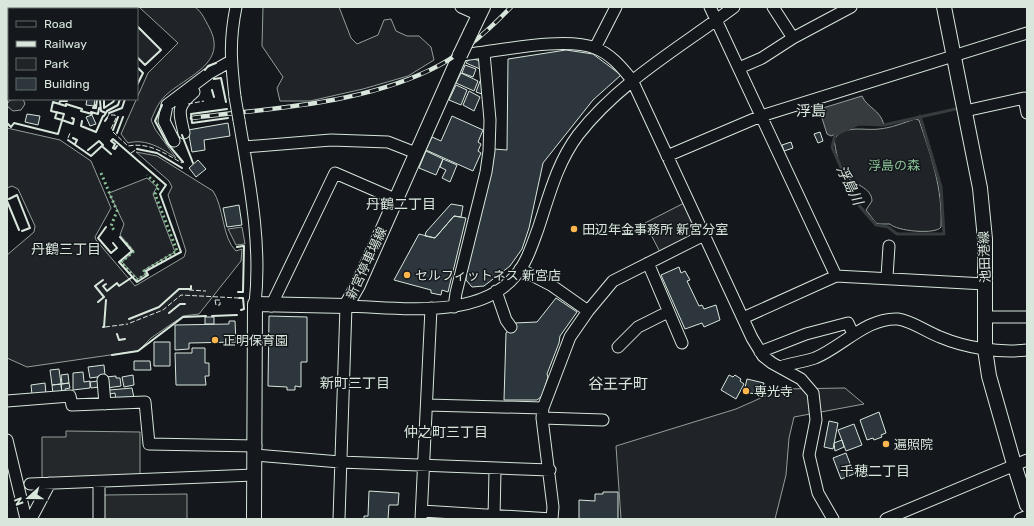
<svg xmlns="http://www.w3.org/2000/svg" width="1034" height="526" font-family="Rubik,'Noto Sans JP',sans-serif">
<rect width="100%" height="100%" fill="#14181c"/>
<path fill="#202428" stroke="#939e99" d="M139 7H195C202 12 205 20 209 27 229 64 186 76 165 96 158 103 155 111 151 120L155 129 176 158C163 149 146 138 128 143L121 134 148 73 178 43Z
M263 7H339L351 38 357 44 378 35 384 20 391 19 396 31 407 36H419L431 47 434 60 408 76 363 89 310 101H280L277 88 283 77 262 46Z
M137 25 161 50 145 65 137 57Z
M23 99 25 104 21 110 13 111 8 107 7 104 10 100Z
M915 119 919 120C931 156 943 189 941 227 936 235 896 231 890 224H879L876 223 866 210 872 201C872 187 852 184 846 176 838 165 836 152 834 139 845 124 864 131 879 129 891 128 903 123 915 119Z
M7 128 60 140 91 161 111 208 95 237 96 240 135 286 184 257 186 251 168 195 172 187 169 181 136 152 157 156 213 191C224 207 222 238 236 251L242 249 241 261 199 314 183 316 151 338 138 351 27 367 7 358V255L34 232 35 226 18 189 12 186 7 188Z
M147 178 157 187 153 194 175 252 144 270 146 274 138 279 122 262 134 251 120 235 124 224 109 193Z
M686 202 702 234 661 254 645 223Z
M845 388 864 404 794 417 789 438 786 475 775 519H621L616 446 736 409 781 389Z"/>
<path fill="#24282b" stroke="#939e99" d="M242 227 245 244 236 245 228 229Z
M66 431 140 432V479H42V437H66Z
M187 494V519H103V495Z"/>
<path fill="#363b3e" stroke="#939e99" d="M862 96C867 108 880 109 884 125L859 124 831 136 827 134 821 115 823 108Z"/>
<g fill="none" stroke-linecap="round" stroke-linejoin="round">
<path stroke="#363b3e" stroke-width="3" d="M920 116 941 187 944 234H897L888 227 876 225 856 202 832 147 835 135 859 124 884 125 960 108"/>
</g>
<path fill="#2c363c" stroke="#d8e6dc" d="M566 50 593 54 621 75 593 100 543 163 529 228 522 249 510 266 484 286 472 287 466 280V273L494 149 507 150 508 59Z
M474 59 483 62 480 69 466 63 468 60Z
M465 65 476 69 473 77 462 73Z
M461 73 478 81 474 91 456 83Z
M480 81 483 83 485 95 476 92Z
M456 85 467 90 461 105 449 100Z
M469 91 480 97 474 111 463 105Z
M87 99H95L94 106 86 105Z
M27 114 40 116 38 125 25 122Z
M92 115 96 124 90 126 86 117Z
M452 116 483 130 478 142 481 144 478 151 481 153 473 171 426 150 432 137 441 141Z
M228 123 230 136 204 140 205 150 192 152 188 130Z
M820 132 823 141 818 143 814 134Z
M791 142 793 148 784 151 782 145Z
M426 151 443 159 436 175 419 168Z
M443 159 457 165 450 182 442 178 446 170 440 167Z
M198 160 206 169 196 177 189 168Z
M451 204 463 206 461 217 454 216 435 238 425 236 426 232Z
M239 205 242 225 227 227 223 208Z
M454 216 466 218 448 292 442 290 441 295 431 293V290L394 280 419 234 435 238Z
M679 267 681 273 685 271 690 280 687 281 699 306 702 305 704 309 716 305 720 320 704 327 702 323 685 329 661 275Z
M556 298 577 312 560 336 559 343 547 374 548 377 542 396 537 400H504L506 333 514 323 537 322Z
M269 316 307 317V362H301V387L295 386V390H287V387L268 386Z
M205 317H214V324H205Z
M229 321H235L236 342 189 343V349L175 350V325L229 324Z
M154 342H170V366H154Z
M192 348H205V363H209V376H205L206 385H176L175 353H192Z
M134 361H150L151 370H134Z
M104 365 105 376 90 378 88 367Z
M59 369 61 384 52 385 50 370Z
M83 372 84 382 90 381V388L73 390V373Z
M68 374 69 383 62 384 61 375Z
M133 375 134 385 124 387 122 377Z
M729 375 733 377 735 375 741 379 740 381 744 384 736 399 721 390Z
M116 376V378H120L121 386 107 388 106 377Z
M747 379 764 383 761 395 744 392Z
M98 381 99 387 91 388 90 382Z
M45 383 46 394 32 395 31 385Z
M69 383 70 388 65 389 66 392 62 393 61 384Z
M61 384 62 393 53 394 52 385Z
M132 388 134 398 116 400 115 393 110 394 109 390Z
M879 412 886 433 881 435 882 437 874 440 873 438 867 440 860 420Z
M829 421 838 423 833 449 824 447Z
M854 424 862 445 846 451 838 430Z
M842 440 844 447 835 451 834 443Z
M846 453 854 474 841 479 833 458Z
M369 491 399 493 398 505H389L388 519H364V516H368Z
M603 492H618V519H579V500L595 501V494H603Z"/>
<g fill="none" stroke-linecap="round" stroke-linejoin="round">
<defs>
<path id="minor" d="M461 7 479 15
M710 7 836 276
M773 7 793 38
M595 48 616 7
M460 55C496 52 563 36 595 48 611 54 622 68 632 80L752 338 763 356 772 363 801 379 813 393 816 420 809 455 818 493 833 519
M739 68 762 58 793 38 851 7
M235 97C231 62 229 42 236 7
M965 111 1024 98 1027 113
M239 120C249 180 262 243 255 304
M184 133C179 111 176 107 194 92
M174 141 164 121 167 105 208 74 231 61
M244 147 331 140 388 142 416 153
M667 156 761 116 1027 33
M648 263 682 343
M520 269 551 285 588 311
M887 277 889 246
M496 291 506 320 511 327
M271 306 335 173 395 199
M454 307 456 293 486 172 489 151 490 120 484 53
M985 317H1027
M743 318 836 276 985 284
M618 347 638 327 668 312
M760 352 806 334 848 323 853 334
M780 367C791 363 804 362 815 358 842 347 867 317 898 319 912 321 927 332 940 337 966 348 999 353 1027 350
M103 380 105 404
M7 401 70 396 72 405 145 402 149 444 256 446
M427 405 543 408
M542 418 603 420
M7 440 26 519
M255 455 340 462 550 470
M99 482V519
M30 484 254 475
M422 511 552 519
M31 519 50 483
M339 519 346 306C397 307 479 321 516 275 527 262 532 245 538 229 549 196 557 163 578 135 620 81 681 47 734 7
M421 519 431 308
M494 519 495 469
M552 519 553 507 542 418 543 408 570 337 588 311 613 281 704 235
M886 519 1027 460
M1020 519 1027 516"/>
<path id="major" d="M944 7 980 188 985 239V349L989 376 1014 464 1027 505
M471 32 483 7
M254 519 255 304 346 306 358 285 460 55"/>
</defs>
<use href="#minor" stroke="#d8e6dc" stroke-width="13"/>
<use href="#major" stroke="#d8e6dc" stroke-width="16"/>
<use href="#minor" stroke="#14181c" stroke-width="11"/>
<use href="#major" stroke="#14181c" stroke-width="14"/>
<defs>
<path id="rail" d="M192 118C271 108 356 105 430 70 460 56 488 31 511 7"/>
</defs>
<use href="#rail" stroke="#d8e6dc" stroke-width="4.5"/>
<use href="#rail" stroke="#14181c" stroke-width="3" stroke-dasharray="9" stroke-linecap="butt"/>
<defs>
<path id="minor-bridge" d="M235 97 239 120"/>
<path id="major-bridge" d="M460 55 471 32"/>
</defs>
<use href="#minor-bridge" stroke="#d8e6dc" stroke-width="13" stroke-linecap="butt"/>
<use href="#major-bridge" stroke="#d8e6dc" stroke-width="16" stroke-linecap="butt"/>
<use href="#minor-bridge" stroke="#14181c" stroke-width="11"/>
<use href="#major-bridge" stroke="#14181c" stroke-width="14"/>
<path stroke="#8ac095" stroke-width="3" stroke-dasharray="2 3" stroke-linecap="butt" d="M101 173 117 211 111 226 114 230
M126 243 133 252 121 262 137 280 146 274 144 271 177 251 155 194 159 187 147 175"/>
<path stroke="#d8e6dc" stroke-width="1" stroke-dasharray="5 2" stroke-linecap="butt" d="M188 104 204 101
M111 115H115L116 118 111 129
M107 118 109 114
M113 132 128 146C149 142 164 153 182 163
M68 138 70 133
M131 153 137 149
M189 290 206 291
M215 300H220V305H216Z
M130 323 163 310 181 295 238 298
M105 327 128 324"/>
<path stroke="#d8e6dc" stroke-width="2" d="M137 26 161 50 145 65 137 57
M137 67 143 73 137 85
M205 70 208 66 216 63
M214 79 221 78 226 102
M7 88 9 85
M212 90 214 97
M104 99V108L113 102 115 99
M100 101 101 111 106 113
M59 104 60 101H67
M95 105 93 108H96L97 99
M162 105 155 121 167 143 183 162
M227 109 191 114 192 123 228 118
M57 112 55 118 62 120
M91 112 98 114 99 108
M109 113 122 108 125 99
M62 120 73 124 74 119 72 118
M82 121 81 126 96 132 103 116H104L107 111 118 105 120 99
M105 121 107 118
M7 123 11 127 14 123 58 134 64 114 51 111 53 102 66 106V104L82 109 81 111 92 114
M113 130 118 117
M117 133 123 117
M182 135 193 163
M73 138 77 140 75 144
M68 140 91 156 103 145 99 141 88 150
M117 146 115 149 113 148 115 144 111 141 113 139 166 185 160 194 181 252 146 271 148 275 137 282 119 262 132 251 120 237
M103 147 111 154
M137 149 157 153 182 168
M9 199 17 195 30 228 22 231
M7 201 19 230
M106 227 98 238 111 253 117 248 113 243
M237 247 243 246
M106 284 103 286 107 291 117 283 119 286 131 278
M238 292H243L244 246
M239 298H243L244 309 241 310
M98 302 104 297 95 286 103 280
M169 313 180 304H185
M212 316 237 315
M129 319 159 307 179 289H191V286
M103 327H104L106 300
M117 334 119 340 125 339
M112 355 138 351 183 317 206 316"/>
</g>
<g fill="#ffb74d" stroke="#14181c" stroke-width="1.5">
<circle cx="574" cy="229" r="4"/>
<circle cx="407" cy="275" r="4"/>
<circle cx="215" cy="340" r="4"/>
<circle cx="746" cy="391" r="4"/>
<circle cx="886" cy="444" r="4"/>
</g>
<g text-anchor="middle" stroke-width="3" stroke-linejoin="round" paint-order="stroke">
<g font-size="13" fill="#8ac095" stroke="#14181c">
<text x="894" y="170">浮島の森</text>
</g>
<g font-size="13" fill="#d8e6dc" stroke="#14181c" text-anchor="start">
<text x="582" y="234">田辺年金事務所 新宮分室</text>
<text x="415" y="280">セルフィットネス 新宮店</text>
<text x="223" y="345">正明保育園</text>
<text x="754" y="396">専光寺</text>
<text x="894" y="449">遍照院</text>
</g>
<g font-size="13" fill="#d8e6dc" stroke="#14181c">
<text transform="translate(984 257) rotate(-92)" y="5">池田港線</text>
<text transform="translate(366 263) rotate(-65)" y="5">新宮停車場線</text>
</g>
<g font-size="14" font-style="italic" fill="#d8e6dc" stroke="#14181c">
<text transform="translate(850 185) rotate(64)" y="5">浮島川</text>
</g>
<g font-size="14" fill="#d8e6dc" stroke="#14181c">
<text x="401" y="209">丹鶴二丁目</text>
<text x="66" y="254">丹鶴三丁目</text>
<text x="355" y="388">新町三丁目</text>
<text x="446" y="437">仲之町三丁目</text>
<text x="875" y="476">千穂二丁目</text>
</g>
<g font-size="15" fill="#d8e6dc" stroke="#14181c">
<text x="811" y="116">浮島</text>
<text x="618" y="389">谷王子町</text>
</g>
</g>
<rect width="1034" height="526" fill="none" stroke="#d8e6dc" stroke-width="16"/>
<rect x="8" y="8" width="130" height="92" fill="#14181c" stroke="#626a69"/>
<rect x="16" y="21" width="20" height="6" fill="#14181c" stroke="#626a69"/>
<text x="44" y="28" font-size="12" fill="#d8e6dc">Road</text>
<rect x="16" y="41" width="20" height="6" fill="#d8e6dc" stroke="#626a69"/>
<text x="44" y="48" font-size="12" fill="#d8e6dc">Railway</text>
<rect x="16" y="58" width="20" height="12" fill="#202428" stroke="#626a69"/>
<text x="44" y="68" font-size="12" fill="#d8e6dc">Park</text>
<rect x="16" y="78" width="20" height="12" fill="#2c363c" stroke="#626a69"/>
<text x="44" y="88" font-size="12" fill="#d8e6dc">Building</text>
<g transform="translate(28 498) rotate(249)" stroke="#14181c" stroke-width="3" paint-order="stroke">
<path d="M0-3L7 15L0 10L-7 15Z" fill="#d8e6dc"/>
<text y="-6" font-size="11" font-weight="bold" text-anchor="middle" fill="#d8e6dc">N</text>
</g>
</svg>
